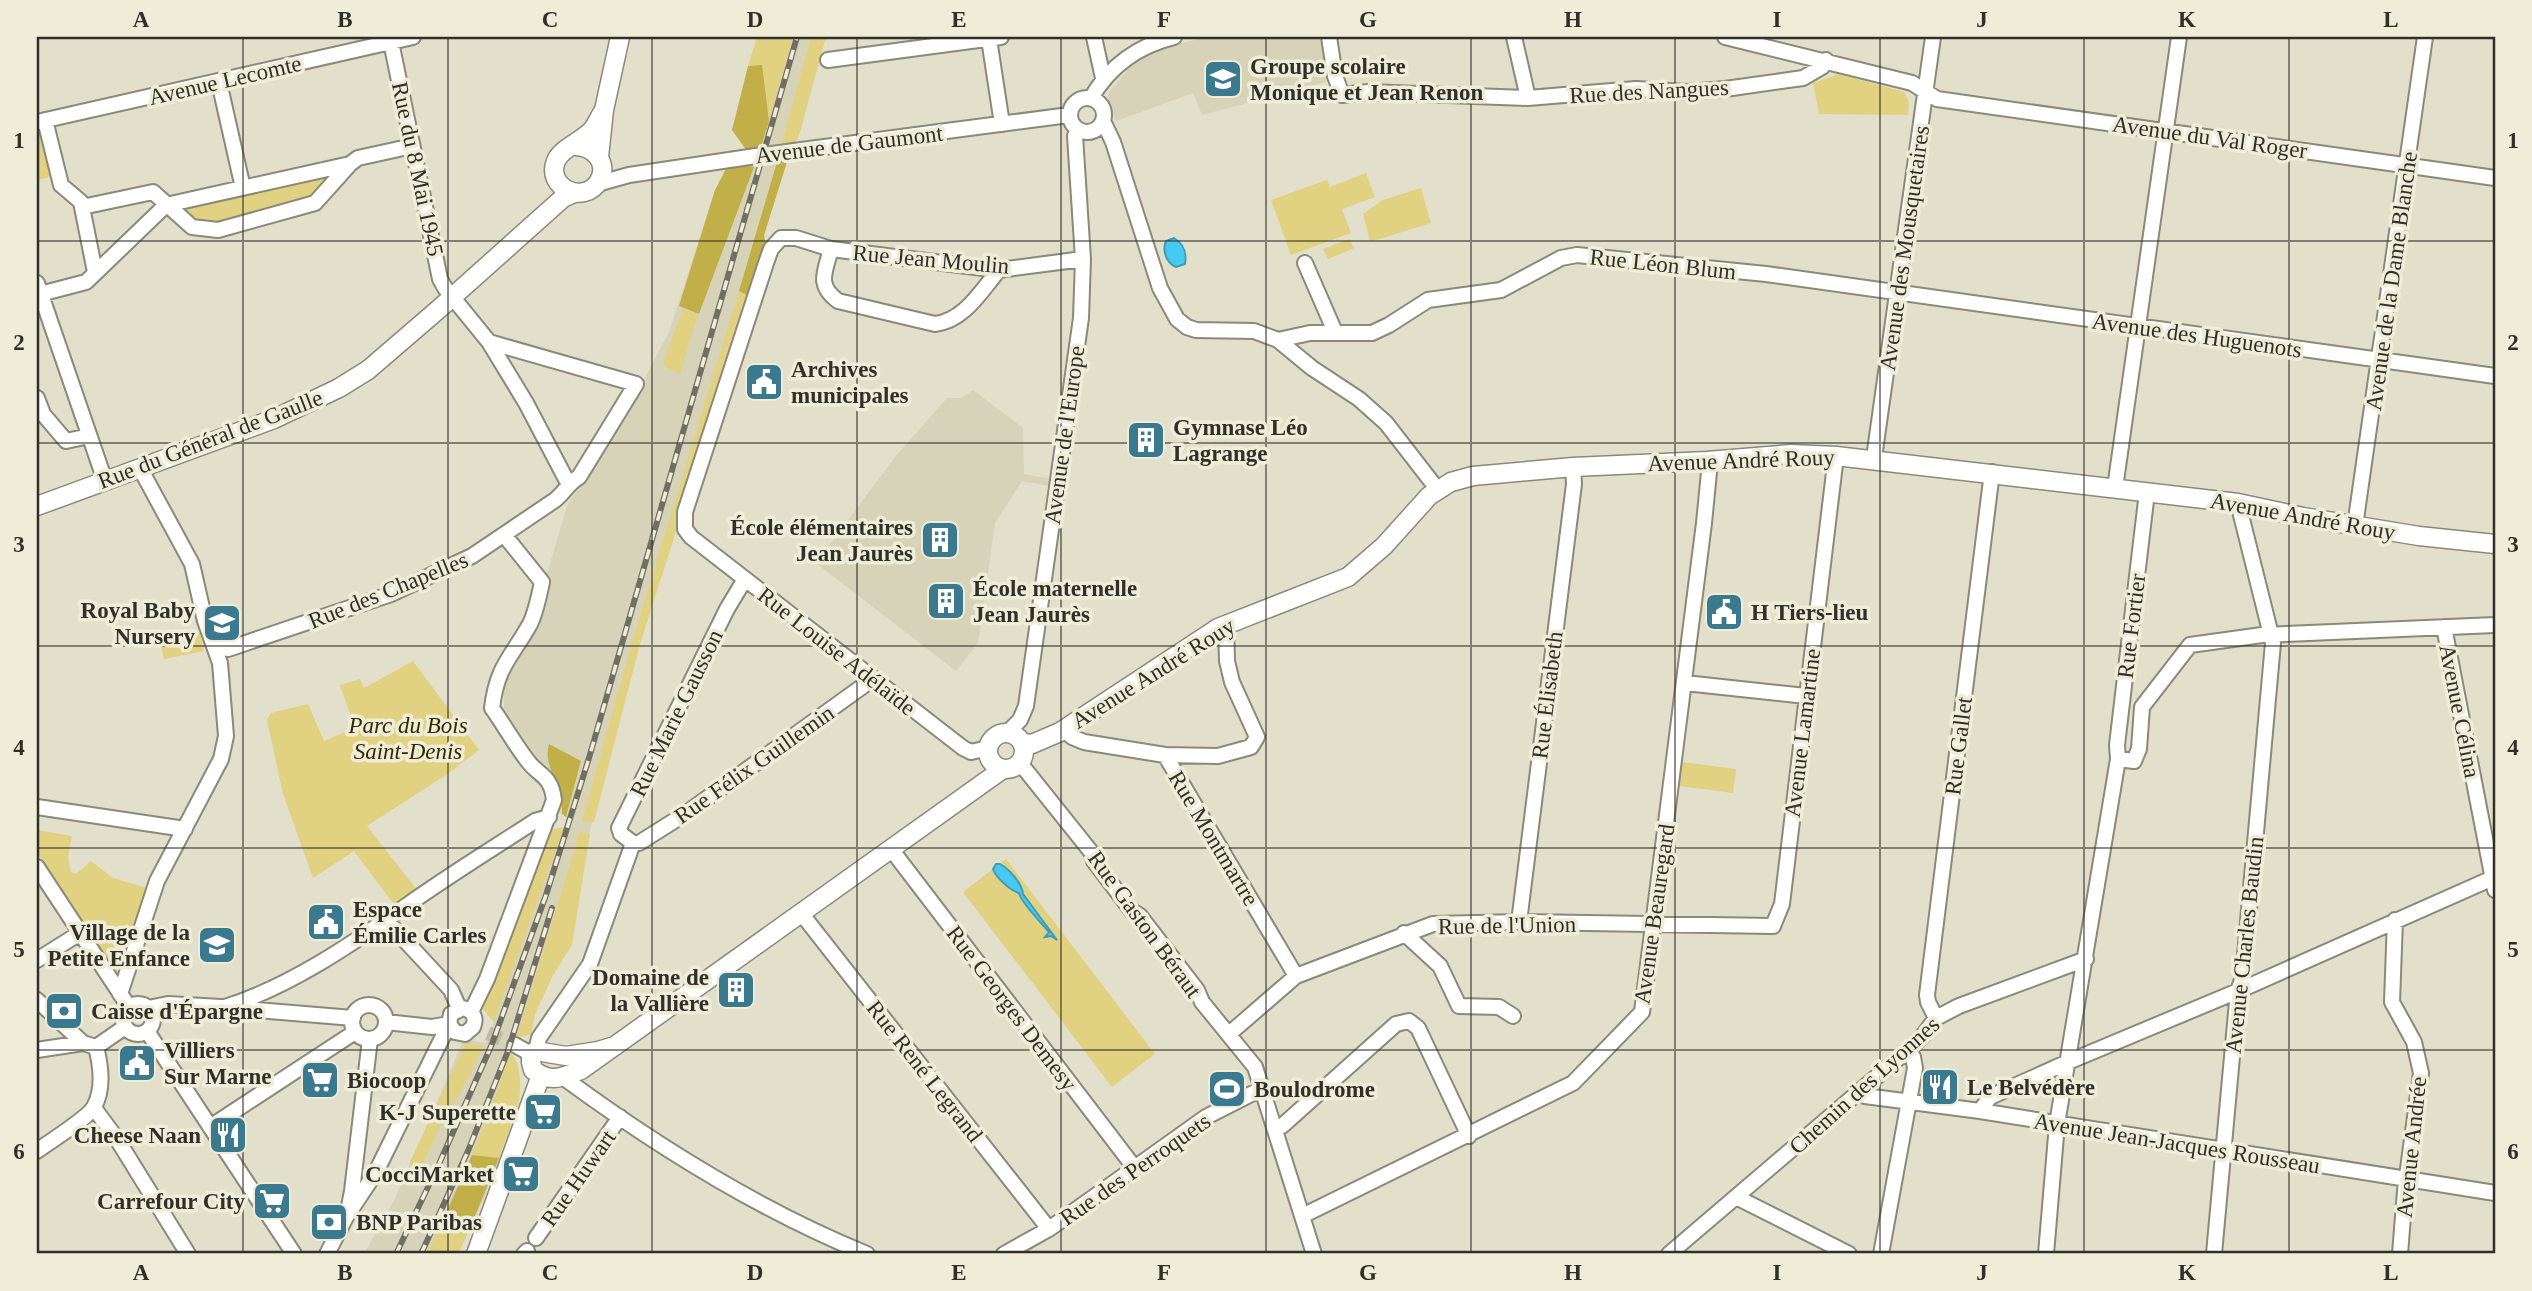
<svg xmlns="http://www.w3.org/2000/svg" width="2532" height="1291" font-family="Georgia,serif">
<rect width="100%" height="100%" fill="#e2dfcb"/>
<path fill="#d7d3b8" d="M757 37H825L800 132 785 167 629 680 552 977 535 1014 531 1034 514 1039 510 1052 518 1064 520 1099 485 1196 458 1254H364L394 1201 464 1039 485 1043 494 1022 483 1009 551 830 564 827 566 817 551 807 504 712V683L523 648 533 621 567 506 625 416 669 332 715 190 727 167 742 165 747 151 732 130Z
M1207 37H1320L1330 81 1202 115 1193 93 1116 121 1108 101V94L1130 67 1145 56 1182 43Z
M973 390 1023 428 1024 474 1050 479 1049 486 1022 481 995 523 978 643 956 671 816 563 895 457 947 398H961Z"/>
<path fill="#e0d280" d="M757 37H793L769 121 762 66H748Z
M811 37H826L800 132 794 145 781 146Z
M1838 74 1904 92 1909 102 1908 115 1819 114 1813 83Z
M37 132 46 138 54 176 37 180Z
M350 164 315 203 218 230 192 227 166 205Z
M1366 173 1375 197 1342 209 1351 233 1291 255 1271 200 1327 180 1330 187Z
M1421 188 1431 223 1370 242 1363 214 1383 200Z
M1349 239 1354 248 1328 259 1323 249Z
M739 291 751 297 640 644 594 822 582 821 634 636Z
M683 309 698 314 680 374 668 369 663 363Z
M200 633 204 651 164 659 160 640Z
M413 661 479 750 446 775 367 826 417 890 395 906 354 851 313 878 283 794 267 720 271 713 308 704 324 741 359 726 355 713 350 714 340 685 360 679 364 688Z
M1682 762 1736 769 1733 793 1679 786Z
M564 827 494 1022 483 1009 484 998 551 830Z
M37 830 72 836 68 857 71 872 76 874 91 861 113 878 147 888 124 972H117L37 852Z
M580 831 590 834 572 945 552 977 535 1014 531 1034 514 1039 521 1024Z
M1006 859 1155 1054 1112 1087 963 892Z
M466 1043 484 1046 459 1095 447 1111 420 1170 409 1164Z
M510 1052C534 1083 510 1125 499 1158L472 1155 496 1094Z
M442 1222 468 1233 458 1254H427Z"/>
<path fill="#c1b048" d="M762 65 769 121 760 150 747 151 732 130 748 66Z
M777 162H787L764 235 766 246 751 297 739 291Z
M742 165 754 167 699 314 679 306 715 190 727 167Z
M549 744 581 761 566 817 562 814C564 788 542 766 549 744Z
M472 1155 499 1158 468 1233 442 1222Z"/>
<path fill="#46c9f3" stroke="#409bb6" stroke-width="2" d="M1174 238C1184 244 1187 252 1185 264L1176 267C1166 263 1162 250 1166 241Z
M996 864H1000C1009 869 1022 883 1023 894L1057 940 1051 936 1045 937 1049 932C1042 924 1020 901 1019 893 1011 891 996 878 993 869Z"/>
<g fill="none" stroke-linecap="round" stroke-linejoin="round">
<path stroke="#bfbcaa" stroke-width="14" stroke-dasharray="14 7" stroke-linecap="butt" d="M488 1033 515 1045"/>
<defs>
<path id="minor" d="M390 37 440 279 445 288 489 342 526 403 568 483
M1094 37 1103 78
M1329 37 1335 76 1342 95 1368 92 1528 98
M1514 37 1528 98 1636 89 1687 92 1725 89 1803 78 1822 67 1826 60
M1725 37 1912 83 1937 99 2495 178
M989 39 1002 124
M828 60 1001 37
M219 82 243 188
M1070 115a17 17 0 1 1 34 0a17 17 0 1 1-34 0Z
M1091 98C1110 66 1137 46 1174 37
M45 120 61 185 81 202 95 272
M1103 121 1113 142 1160 288 1177 319 1187 327 1196 330 1254 331 1278 340 1312 368 1359 399 1386 423 1438 490
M37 122 413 37
M794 151 1069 115
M597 184 629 175 756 156
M82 207 153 192 192 227 218 230 315 203 350 164 358 158 408 147
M831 249C825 272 816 285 838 301L935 324C964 321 981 291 999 270
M1305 263 1335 332
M37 283 105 481
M40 294 86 282 166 205 350 164
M1278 340 1310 333H1372L1389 325 1428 300 1501 290 1561 258 1577 255 1766 274 2495 376
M37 398 43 414 66 441 89 436
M1874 458 1933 37
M2115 488 2179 37
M2355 526 2425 37
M2444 627 2495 890
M214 643 228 649 391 594 472 556 555 500C565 492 568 483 579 477L636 384 489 342
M1685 683 1806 696
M1064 729 1072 737 1084 742 1165 755 1218 756 1251 747 1257 737 1232 682 1227 661 1226 624
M1007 733 1020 720 1026 706 1081 318 1083 259 1075 136 1078 130
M988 748 971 752 963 748 691 537 685 529V512L766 263 771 249 781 238H796L831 249 999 270 1083 259
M1165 755 1296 976
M2118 759 2134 761 2139 749 2142 707 2190 645 2262 635 2495 625
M1020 763 1092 853 1094 861 1132 911 1140 916 1197 990 1202 1002 1255 1067 1314 1254
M37 807 185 829
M633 843 621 834 619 828 727 609 745 579
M633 843H639L688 812 863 686 871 676
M891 849 1134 1167
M37 867 129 1007
M801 913 1049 1229
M2395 920 2392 1002 2414 1042 2421 1073 2405 1191 2400 1254
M387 921 451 990 459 1008
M1519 922 1574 484 1573 467
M1404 933 1440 966 1459 1006 1499 1007 1513 1016
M37 960 80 933
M120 994 157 881 221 759 226 736 220 663 205 621 192 564 140 468
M37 1000 83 1043 96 1047C101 1066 104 1089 94 1107 88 1118 49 1142 37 1151
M123 1019a15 15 0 1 1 30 0a15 15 0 1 1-30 0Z
M352 1022a17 17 0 1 1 34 0a17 17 0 1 1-34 0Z
M225 1007C289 987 352 944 406 906 448 876 492 849 535 821L549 817
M148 1008 168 1004 221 1007 353 1018
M471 1012 487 979 554 800C551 774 538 776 527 760 514 743 504 725 492 708 497 666 511 658 530 624 536 612 539 596 542 582L505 536
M1936 1018 1928 1002 1927 995 1992 472
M386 1022 432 1027 449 1024
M147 1031 294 1254
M1229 1034 1296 976 1433 924 1519 922 1773 926 1782 904 1836 456
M515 1045 531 1054
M96 1047 125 1027
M37 1050 83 1043
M536 1051 539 1038 590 964 633 843
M564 1078C658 1147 759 1210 867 1254
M1859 1092 1865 1096 1980 1111 2495 1193
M94 1108 117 1139 188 1254
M1980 1111 1990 1097 2068 1062 2238 991 2495 877
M210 1127 355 1032
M1274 1128 1282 1126 1396 1024 1409 1021 1418 1028 1469 1136
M1736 1197 1849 1254
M348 1211 352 1191 370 1039
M1302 1216 1573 1083 1642 1012 1704 523 1709 472 1707 461
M536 1238 620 1117
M327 1254 346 1217 376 1172 449 1024 451 1014 463 1008C473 1010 477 1018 473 1027L465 1034 455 1032 449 1024
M524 1254 527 1251
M1004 1254 1049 1229 1206 1117 1261 1089
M1669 1254 1908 1050 1922 1037 1936 1018 1959 1006 2086 959
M1881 1254 1915 1068 1913 1057 1908 1050
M2046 1254 2057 1124 2118 759 2117 745 2147 492
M2214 1254 2238 991 2243 977 2273 643 2238 503"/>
<path id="major" d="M573 146C592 145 610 162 599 181 584 206 545 187 556 161 561 148 583 141 593 129 597 123 600 116 604 110
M599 157 604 110 620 37
M37 506 274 419 339 388 368 370 440 308 563 198 574 193
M988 751a18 18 0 1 1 36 0a18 18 0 1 1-36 0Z
M1022 743 1032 744 1060 732 1218 628 1348 577 1384 546 1429 496 1451 482 1473 476 1573 467 1707 461 1791 454 1836 456 2238 503 2303 517 2419 536 2495 544
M615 1046 598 1051 566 1056 536 1051 531 1054V1062L533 1070C552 1084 562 1077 581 1070L1003 769
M476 1254 541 1075"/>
</defs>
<use href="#minor" stroke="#8b8977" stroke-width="18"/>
<use href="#major" stroke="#8b8977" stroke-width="21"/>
<use href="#minor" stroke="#fff" stroke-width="14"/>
<use href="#major" stroke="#fff" stroke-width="18"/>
<defs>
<path id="rail" d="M396 1254 439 1164 492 1044 546 895 589 758 797 37
M421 1254 468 1151 508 1051 552 908"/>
</defs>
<use href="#rail" stroke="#716f63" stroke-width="6"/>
<use href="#rail" stroke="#efecd8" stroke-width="3.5" stroke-dasharray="10" stroke-linecap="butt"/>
<defs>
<path id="minor-bridge" d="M756 156 794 151"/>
</defs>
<use href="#minor-bridge" stroke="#8b8977" stroke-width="18" stroke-linecap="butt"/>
<use href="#minor-bridge" stroke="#fff" stroke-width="14"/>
</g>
<path fill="none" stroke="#313028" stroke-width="2" stroke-opacity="0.55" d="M243 37V1254M448 37V1254M652 37V1254M857 37V1254M1061 37V1254M1266 37V1254M1471 37V1254M1675 37V1254M1880 37V1254M2084 37V1254M2289 37V1254M37 241H2495M37 443H2495M37 646H2495M37 848H2495M37 1050H2495"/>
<defs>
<symbol id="school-square" viewBox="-11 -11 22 22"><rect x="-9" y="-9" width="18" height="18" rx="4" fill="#3b798f" stroke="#efecd8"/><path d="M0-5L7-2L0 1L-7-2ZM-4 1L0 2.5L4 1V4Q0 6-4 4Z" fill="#fff"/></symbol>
<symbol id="civic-square" viewBox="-11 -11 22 22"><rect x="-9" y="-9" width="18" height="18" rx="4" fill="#3b798f" stroke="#efecd8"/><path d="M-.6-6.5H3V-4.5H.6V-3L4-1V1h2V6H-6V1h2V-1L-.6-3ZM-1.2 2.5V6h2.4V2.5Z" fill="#fff"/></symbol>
<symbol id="building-square" viewBox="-11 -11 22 22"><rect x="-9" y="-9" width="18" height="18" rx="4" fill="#3b798f" stroke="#efecd8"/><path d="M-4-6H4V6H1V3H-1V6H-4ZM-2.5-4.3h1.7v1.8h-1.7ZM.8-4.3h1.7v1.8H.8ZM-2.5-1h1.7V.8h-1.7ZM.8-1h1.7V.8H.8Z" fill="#fff"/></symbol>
<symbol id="bank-square" viewBox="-11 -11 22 22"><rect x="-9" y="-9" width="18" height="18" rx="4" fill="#3b798f" stroke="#efecd8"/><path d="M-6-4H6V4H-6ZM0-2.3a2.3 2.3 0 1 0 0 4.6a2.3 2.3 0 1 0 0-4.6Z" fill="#fff"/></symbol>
<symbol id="supermarket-square" viewBox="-11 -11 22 22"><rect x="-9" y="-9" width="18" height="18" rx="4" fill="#3b798f" stroke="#efecd8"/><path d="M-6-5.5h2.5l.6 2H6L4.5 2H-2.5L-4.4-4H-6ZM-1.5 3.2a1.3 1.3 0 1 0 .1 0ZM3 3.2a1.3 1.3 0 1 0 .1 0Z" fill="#fff"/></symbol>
<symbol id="restaurant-square" viewBox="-11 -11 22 22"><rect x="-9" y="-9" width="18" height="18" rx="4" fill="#3b798f" stroke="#efecd8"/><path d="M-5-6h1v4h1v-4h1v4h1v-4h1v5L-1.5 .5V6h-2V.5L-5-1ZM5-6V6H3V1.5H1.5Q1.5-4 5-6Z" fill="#fff"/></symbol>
<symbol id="stadium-square" viewBox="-11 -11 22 22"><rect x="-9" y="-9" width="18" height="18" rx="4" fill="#3b798f" stroke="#efecd8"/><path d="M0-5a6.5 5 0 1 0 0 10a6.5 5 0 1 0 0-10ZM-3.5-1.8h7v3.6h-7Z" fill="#fff"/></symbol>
</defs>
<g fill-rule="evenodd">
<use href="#school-square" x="1201" y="57" width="44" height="44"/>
<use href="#civic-square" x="742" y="360" width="44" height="44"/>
<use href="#building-square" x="1124" y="418" width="44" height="44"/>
<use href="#building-square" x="918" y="518" width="44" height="44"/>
<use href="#building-square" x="924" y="579" width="44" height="44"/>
<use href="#civic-square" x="1702" y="590" width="44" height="44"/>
<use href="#school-square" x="200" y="601" width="44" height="44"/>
<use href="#civic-square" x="304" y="900" width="44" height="44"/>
<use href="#school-square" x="195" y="923" width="44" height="44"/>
<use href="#building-square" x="714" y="968" width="44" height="44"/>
<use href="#bank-square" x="42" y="989" width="44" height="44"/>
<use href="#civic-square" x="115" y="1041" width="44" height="44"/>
<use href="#supermarket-square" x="298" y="1058" width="44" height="44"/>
<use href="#restaurant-square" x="1918" y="1065" width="44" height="44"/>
<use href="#stadium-square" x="1205" y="1067" width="44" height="44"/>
<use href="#supermarket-square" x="521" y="1090" width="44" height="44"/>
<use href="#restaurant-square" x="206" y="1113" width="44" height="44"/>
<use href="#supermarket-square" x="499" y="1152" width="44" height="44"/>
<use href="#supermarket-square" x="250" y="1179" width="44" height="44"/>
<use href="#bank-square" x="307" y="1200" width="44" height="44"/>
</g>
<g text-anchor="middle" stroke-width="7" stroke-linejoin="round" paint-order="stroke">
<g font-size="23" font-weight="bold" fill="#313028" stroke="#efecd8" text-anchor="start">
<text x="1250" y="74">Groupe scolaire<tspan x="1250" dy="26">Monique et Jean Renon</tspan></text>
<text x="791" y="377">Archives<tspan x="791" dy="26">municipales</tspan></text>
<text x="1173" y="435">Gymnase Léo<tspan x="1173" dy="26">Lagrange</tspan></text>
<text x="913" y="535" text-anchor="end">École élémentaires<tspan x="913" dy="26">Jean Jaurès</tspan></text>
<text x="973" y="596">École maternelle<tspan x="973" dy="26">Jean Jaurès</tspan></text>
<text x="195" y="618" text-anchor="end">Royal Baby<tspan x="195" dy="26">Nursery</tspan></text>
<text x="1751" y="620">H Tiers-lieu</text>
<text x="353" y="917">Espace<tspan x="353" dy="26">Émilie Carles</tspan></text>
<text x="190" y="940" text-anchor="end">Village de la<tspan x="190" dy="26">Petite Enfance</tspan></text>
<text x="709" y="985" text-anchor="end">Domaine de<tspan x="709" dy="26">la Vallière</tspan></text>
<text x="91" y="1019">Caisse d'Épargne</text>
<text x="164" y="1058">Villiers<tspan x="164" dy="26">Sur Marne</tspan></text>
<text x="347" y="1088">Biocoop</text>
<text x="1967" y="1095">Le Belvédère</text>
<text x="1254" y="1097">Boulodrome</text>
<text x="516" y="1120" text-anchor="end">K-J Superette</text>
<text x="201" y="1143" text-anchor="end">Cheese Naan</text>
<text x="494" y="1182" text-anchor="end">CocciMarket</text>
<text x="245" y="1209" text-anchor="end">Carrefour City</text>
<text x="356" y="1230">BNP Paribas</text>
</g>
<g font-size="23" fill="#313028" stroke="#efecd8">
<text transform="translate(225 80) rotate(-13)" y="8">Avenue Lecomte</text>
<text transform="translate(1649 91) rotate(-3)" y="8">Rue des Nangues</text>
<text transform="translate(2210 137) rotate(8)" y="8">Avenue du Val Roger</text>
<text transform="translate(849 144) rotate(-7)" y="8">Avenue de Gaumont</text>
<text transform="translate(418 169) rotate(78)" y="8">Rue du 8 Mai 1945</text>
<text transform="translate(1904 248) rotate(-82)" y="8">Avenue des Mousquetaires</text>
<text transform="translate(931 259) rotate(5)" y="8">Rue Jean Moulin</text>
<text transform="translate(1663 264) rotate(6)" y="8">Rue Léon Blum</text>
<text transform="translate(2391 281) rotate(-82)" y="8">Avenue de la Dame Blanche</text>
<text transform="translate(2197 335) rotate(8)" y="8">Avenue des Huguenots</text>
<text transform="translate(1064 435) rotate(-82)" y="8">Avenue de l'Europe</text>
<text transform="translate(210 439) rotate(-21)" y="8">Rue du Général de Gaulle</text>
<text transform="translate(1741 460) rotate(-2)" y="8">Avenue André Rouy</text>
<text transform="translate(2303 516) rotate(10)" y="8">Avenue André Rouy</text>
<text transform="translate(388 590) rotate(-22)" y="8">Rue des Chapelles</text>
<text transform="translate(2131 626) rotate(-83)" y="8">Rue Fortier</text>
<text transform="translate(837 651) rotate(38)" y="8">Rue Louise Adélaïde</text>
<text transform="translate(1153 673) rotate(-32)" y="8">Avenue André Rouy</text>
<text transform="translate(1547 695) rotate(-83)" y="8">Rue Élisabeth</text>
<text transform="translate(2460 711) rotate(79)" y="8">Avenue Célina</text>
<text transform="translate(676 713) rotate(-64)" y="8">Rue Marie Gausson</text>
<text transform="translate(1802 733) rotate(-83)" y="8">Avenue Lamartine</text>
<text transform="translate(1958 746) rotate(-83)" y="8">Rue Gallet</text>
<text transform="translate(754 764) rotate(-35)" y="8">Rue Félix Guillemin</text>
<text transform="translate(1214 838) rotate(59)" y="8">Rue Montmartre</text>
<text transform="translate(1654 914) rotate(-82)" y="8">Avenue Beauregard</text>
<text transform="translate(1145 924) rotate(54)" y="8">Rue Gaston Béraut</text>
<text transform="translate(1507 925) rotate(-1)" y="8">Rue de l'Union</text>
<text transform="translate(2244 945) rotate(-84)" y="8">Avenue Charles Baudin</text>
<text transform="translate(1012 1008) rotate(53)" y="8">Rue Georges Demesy</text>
<text transform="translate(925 1071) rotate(52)" y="8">Rue René Legrand</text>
<text transform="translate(1864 1085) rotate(-42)" y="8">Chemin des Lyonnes</text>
<text transform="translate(2177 1143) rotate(9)" y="8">Avenue Jean-Jacques Rousseau</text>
<text transform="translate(2411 1147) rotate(-84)" y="8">Avenue Andrée</text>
<text transform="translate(1135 1169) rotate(-35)" y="8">Rue des Perroquets</text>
<text transform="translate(578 1178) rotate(-55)" y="8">Rue Huwart</text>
</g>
<g font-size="23" font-style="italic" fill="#322b00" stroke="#efecd8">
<text x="408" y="733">Parc du Bois<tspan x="408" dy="26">Saint-Denis</tspan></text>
</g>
</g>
<rect width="2532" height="1291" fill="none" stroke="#efecd8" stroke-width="77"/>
<rect x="38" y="38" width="2456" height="1214" fill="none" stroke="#313028" stroke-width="2.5"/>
<g font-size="23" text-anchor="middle" font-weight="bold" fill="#313028">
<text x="141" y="27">A</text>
<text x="345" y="27">B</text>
<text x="550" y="27">C</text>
<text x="755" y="27">D</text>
<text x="959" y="27">E</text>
<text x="1164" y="27">F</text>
<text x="1368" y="27">G</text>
<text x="1573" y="27">H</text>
<text x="1777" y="27">I</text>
<text x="1982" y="27">J</text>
<text x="2187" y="27">K</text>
<text x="2391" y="27">L</text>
<text x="19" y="148">1</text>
<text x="2513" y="148">1</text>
<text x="19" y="350">2</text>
<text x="2513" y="350">2</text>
<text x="19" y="552">3</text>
<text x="2513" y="552">3</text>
<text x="19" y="755">4</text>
<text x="2513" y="755">4</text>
<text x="19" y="957">5</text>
<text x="2513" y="957">5</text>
<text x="19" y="1159">6</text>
<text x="2513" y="1159">6</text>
<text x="141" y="1280">A</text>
<text x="345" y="1280">B</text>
<text x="550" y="1280">C</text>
<text x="755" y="1280">D</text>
<text x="959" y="1280">E</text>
<text x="1164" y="1280">F</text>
<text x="1368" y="1280">G</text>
<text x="1573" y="1280">H</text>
<text x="1777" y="1280">I</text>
<text x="1982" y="1280">J</text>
<text x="2187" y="1280">K</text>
<text x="2391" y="1280">L</text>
</g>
</svg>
